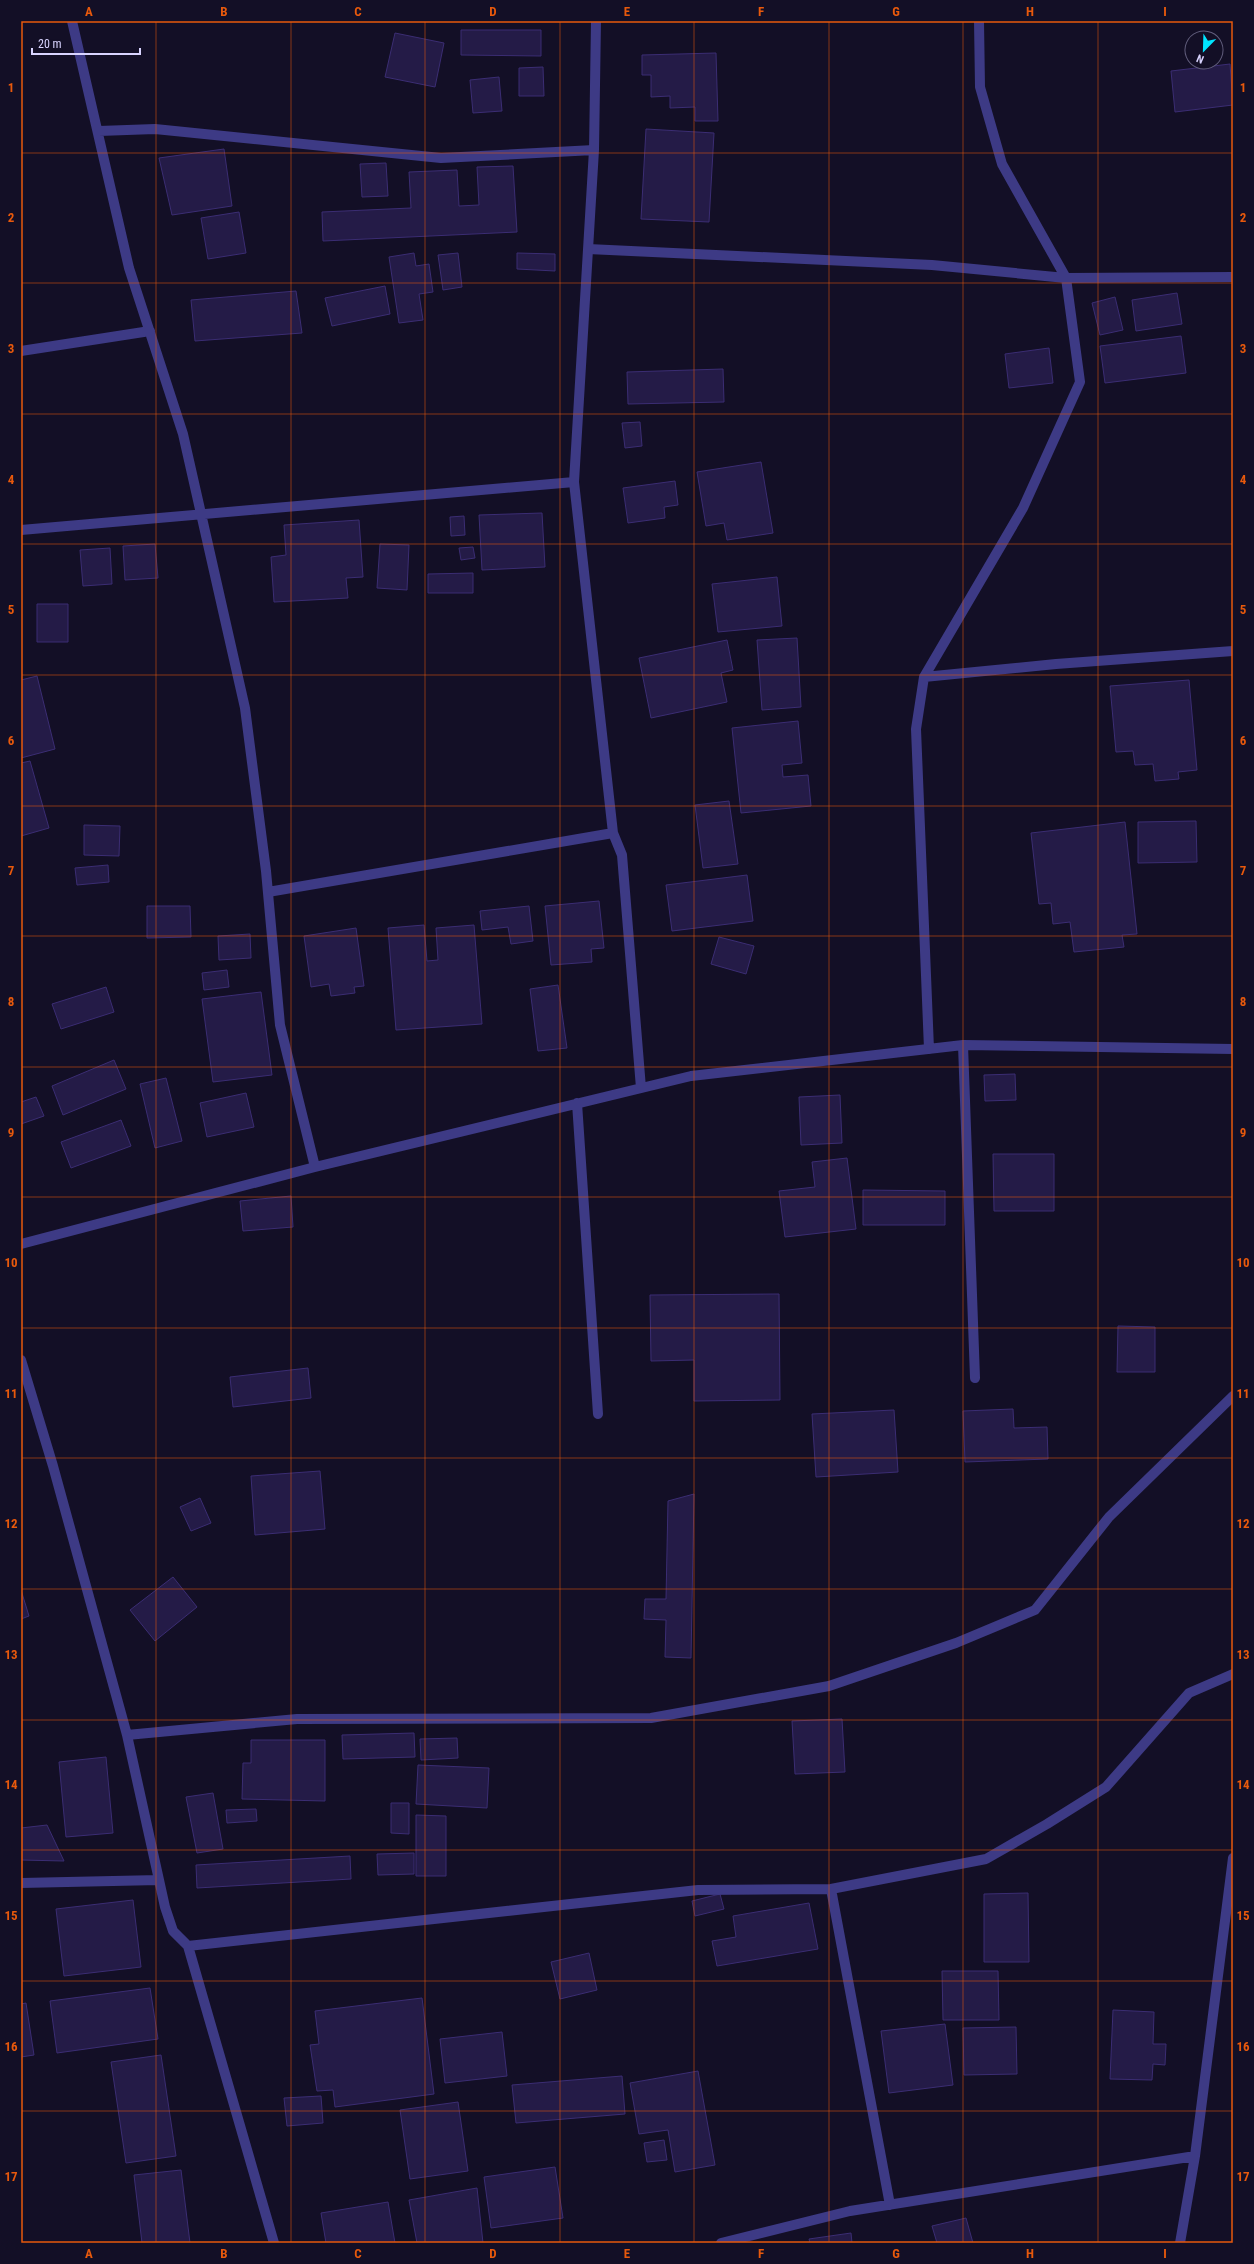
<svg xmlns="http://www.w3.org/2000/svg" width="1254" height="2264" font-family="'Roboto Condensed',sans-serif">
<rect width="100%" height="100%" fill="#130f26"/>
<path fill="#241b47" stroke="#3b2d73" d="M461 30H541V56L461 55Z
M395 33 444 43 435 87 385 77Z
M716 53 718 121H695V107L670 108V96L651 97V75H642V55Z
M1230 64 1233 105 1175 112 1171 71Z
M543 67 544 96H519V68Z
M499 77 502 111 473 113 470 80Z
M646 129 714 133 709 222 641 219Z
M224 149 232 206 172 215 159 158Z
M386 163 388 196 362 197 360 164Z
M513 166 517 232 323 241 322 212 411 208 409 172 457 170 459 206 479 205 477 167Z
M239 212 246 253 208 259 201 218Z
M414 253 416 266 429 264 433 292 419 294 423 320 399 323 389 257Z
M458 253 462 287 443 290 438 255Z
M517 253 555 254V271L517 269Z
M385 286 390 314 332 326 325 298Z
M296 291 302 333 195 341 191 300Z
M1177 293 1182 324 1136 331 1132 300Z
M1115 297 1123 330 1100 335 1092 303Z
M1181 336 1186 373 1105 383 1100 346Z
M1049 348 1053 383 1009 388 1005 354Z
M723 369 724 402 628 404 627 372Z
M640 422 642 446 625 448 622 423Z
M761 462 773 533 727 540 724 523 706 526 697 472Z
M675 481 678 505 664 507 665 518 628 523 623 488Z
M542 513 545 567 482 570 479 515Z
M464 516 465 535 451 536 450 517Z
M359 520 363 577 346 578 348 598 274 602 271 557 286 555 284 525Z
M155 544 158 578 125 580 123 546Z
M380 544 409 545 407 590 377 588Z
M473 547 475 558 461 560 459 548Z
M110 548 112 584 83 586 80 550Z
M473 573V593H428V574Z
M777 577 782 626 718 632 712 584Z
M37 604H68V642H37Z
M797 638 801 707 762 710 757 640Z
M727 640 733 670 721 673 727 702 651 718 639 658Z
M37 676 55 749 21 758V680Z
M1189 680 1197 770 1178 772 1179 779 1155 781 1153 764 1135 765 1133 751 1116 752 1110 686Z
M798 721 802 763 782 765 783 777 808 775 811 806 741 813 732 728Z
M30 761 49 828 21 836V763Z
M729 801 738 864 703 868 695 805Z
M1196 821 1197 862 1138 863V822Z
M1125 822 1137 934 1122 935 1124 947 1074 952 1070 922 1053 924 1051 903 1039 904 1031 833Z
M84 825 120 826 119 856 84 855Z
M108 865 109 882 77 885 75 868Z
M747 875 753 921 672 931 666 885Z
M599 901 604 948 591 949 592 962 551 965 545 906Z
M147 906H190L191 937 147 938Z
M529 906 533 941 511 944 508 927 482 930 480 911Z
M424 925 427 961 438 960 436 928 474 925 482 1024 396 1030 388 928Z
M356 928 364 986 354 987 355 993 331 996 329 984 311 987 304 936Z
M250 934 251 958 219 960 218 936Z
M719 937 754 946 746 974 711 964Z
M227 970 229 987 204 990 202 973Z
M558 985 567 1048 538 1051 530 989Z
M106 987 114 1012 61 1029 52 1004Z
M261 992 272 1075 213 1082 202 999Z
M114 1060 126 1089 63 1115 52 1086Z
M1015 1074 1016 1100 985 1101 984 1075Z
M166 1078 182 1141 155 1148 140 1084Z
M246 1093 254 1127 207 1137 200 1103Z
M840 1095 842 1143 801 1145 799 1097Z
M36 1097 44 1116 21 1124V1102Z
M121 1120 131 1146 71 1168 61 1142Z
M993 1154H1054V1211H994Z
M847 1158 856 1229 785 1237 779 1191 815 1187 812 1162Z
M863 1190 945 1191V1225H863Z
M291 1196 293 1227 243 1231 240 1201Z
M779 1294 780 1400 694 1401V1360L651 1361 650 1295Z
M1118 1326 1155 1327V1372H1117Z
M308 1368 311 1398 233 1407 230 1377Z
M1013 1409 1014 1428 1047 1427 1048 1459 965 1462 963 1411Z
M894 1410 898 1472 816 1477 812 1414Z
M320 1471 325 1529 255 1535 251 1476Z
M694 1494 691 1658 665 1657 666 1620 644 1619 645 1599H666L668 1501Z
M200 1498 211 1523 191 1531 180 1507Z
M173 1577 197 1607 155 1641 130 1610Z
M21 1590 29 1616 21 1619Z
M842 1719 845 1772 795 1774 792 1721Z
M414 1733 415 1757 343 1759 342 1735Z
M457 1738 458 1758 421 1760 420 1739Z
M251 1740H325V1801L242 1799 243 1763H251Z
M106 1757 113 1833 66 1837 59 1762Z
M418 1765 489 1768 487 1808 416 1804Z
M213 1793 223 1849 197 1853 186 1797Z
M391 1803H409V1834L391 1833Z
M256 1809 257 1821 227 1823 226 1810Z
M416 1815 446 1816V1876H416Z
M47 1825 64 1861 21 1860V1828Z
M414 1853V1874L378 1875 377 1854Z
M350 1856 351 1879 197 1888 196 1865Z
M1028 1893 1029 1962H984V1894Z
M720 1894 724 1909 695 1916 692 1901Z
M133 1900 141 1967 64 1976 56 1909Z
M809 1903 818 1949 717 1966 712 1941 736 1937 733 1916Z
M589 1953 597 1990 560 1999 551 1962Z
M942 1971H998L999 2020H943Z
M150 1988 158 2039 57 2053 50 2001Z
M422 1998 434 2094 335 2107 333 2090 317 2091 310 2045 319 2044 315 2011Z
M26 2003 34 2055 21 2057V2004Z
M1113 2010 1154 2012 1153 2044H1166L1165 2065 1153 2064 1152 2080 1110 2079Z
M945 2024 953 2085 889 2093 881 2031Z
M1016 2027 1017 2074 964 2075 963 2028Z
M502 2032 507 2076 445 2083 440 2039Z
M161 2055 176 2156 126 2163 111 2062Z
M698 2071 715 2165 675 2172 668 2130 639 2134 630 2083Z
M622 2076 625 2114 516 2123 512 2085Z
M321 2096 323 2123 287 2126 284 2098Z
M458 2102 468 2171 410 2179 400 2110Z
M664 2140 667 2160 647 2162 644 2143Z
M555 2167 563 2218 491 2228 484 2177Z
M181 2170 190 2243H142L134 2175Z
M477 2188 483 2243H417L409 2200Z
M388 2202 395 2243H326L321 2213Z
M966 2218 973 2243H937L932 2226Z
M851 2233 852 2243H810L809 2239Z"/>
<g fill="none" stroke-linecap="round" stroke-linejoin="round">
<path stroke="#3d3a85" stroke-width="10" d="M72 21 129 268 183 434 245 708 266 871 280 1025 315 1167
M596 21 594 150 574 482 613 833 622 855 641 1088
M99 131 155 129 441 158 594 150
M588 249 932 265 1066 278 1233 277
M21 351 150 331
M21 530 574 482
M924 677 1023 508 1080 382 1066 278 1002 164 980 87 979 21
M268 892 613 833
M963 1045 975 1378
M929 1049 916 729 924 677 1056 664 1233 651
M577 1103 598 1414
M21 1244 315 1167 691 1076 963 1045 1233 1049
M21 1360 53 1466 127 1735 165 1907 173 1931 188 1946 274 2243
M127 1735 297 1719 651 1718 829 1686 956 1643 1035 1610 1109 1517 1233 1396
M21 1883 159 1880
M831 1889 890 2205
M188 1946 698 1890 831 1889 986 1859 1047 1824 1106 1787 1189 1693 1233 1674
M721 2243 850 2211 1195 2156
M1180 2243 1195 2156 1233 1858"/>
</g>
<path fill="none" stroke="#e8590c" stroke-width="1" stroke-opacity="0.55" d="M156 21V2243M291 21V2243M425 21V2243M560 21V2243M694 21V2243M829 21V2243M963 21V2243M1098 21V2243M21 153H1233M21 283H1233M21 414H1233M21 544H1233M21 675H1233M21 806H1233M21 936H1233M21 1067H1233M21 1197H1233M21 1328H1233M21 1458H1233M21 1589H1233M21 1720H1233M21 1850H1233M21 1981H1233M21 2111H1233"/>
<rect width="1254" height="2264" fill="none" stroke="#130f26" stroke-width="44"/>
<g transform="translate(1204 50) rotate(203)"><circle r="19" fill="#130f26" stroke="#625e7d"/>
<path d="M0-3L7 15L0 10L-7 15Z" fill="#00e5ff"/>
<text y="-6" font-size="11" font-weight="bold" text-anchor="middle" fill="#d9d4ff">N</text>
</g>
<path d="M32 48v6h108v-6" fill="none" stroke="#d9d4ff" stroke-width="2"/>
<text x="38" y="48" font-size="12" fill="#d9d4ff" stroke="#130f26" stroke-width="3" paint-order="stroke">20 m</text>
<rect x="22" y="22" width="1210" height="2220" fill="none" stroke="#e8590c" stroke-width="1.5"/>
<g font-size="13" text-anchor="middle" font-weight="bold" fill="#e8590c">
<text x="89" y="16">A</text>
<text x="224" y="16">B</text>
<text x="358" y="16">C</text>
<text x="493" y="16">D</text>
<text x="627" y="16">E</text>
<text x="761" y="16">F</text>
<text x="896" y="16">G</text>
<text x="1030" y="16">H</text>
<text x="1165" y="16">I</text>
<text x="11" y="92">1</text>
<text x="1243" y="92">1</text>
<text x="11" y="222">2</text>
<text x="1243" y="222">2</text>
<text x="11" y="353">3</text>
<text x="1243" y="353">3</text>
<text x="11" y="484">4</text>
<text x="1243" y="484">4</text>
<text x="11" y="614">5</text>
<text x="1243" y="614">5</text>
<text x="11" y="745">6</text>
<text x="1243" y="745">6</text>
<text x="11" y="875">7</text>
<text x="1243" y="875">7</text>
<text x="11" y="1006">8</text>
<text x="1243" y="1006">8</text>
<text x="11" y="1137">9</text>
<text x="1243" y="1137">9</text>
<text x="11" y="1267">10</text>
<text x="1243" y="1267">10</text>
<text x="11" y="1398">11</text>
<text x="1243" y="1398">11</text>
<text x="11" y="1528">12</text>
<text x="1243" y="1528">12</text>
<text x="11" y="1659">13</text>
<text x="1243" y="1659">13</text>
<text x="11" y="1789">14</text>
<text x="1243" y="1789">14</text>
<text x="11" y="1920">15</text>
<text x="1243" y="1920">15</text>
<text x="11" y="2051">16</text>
<text x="1243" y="2051">16</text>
<text x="11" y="2181">17</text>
<text x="1243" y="2181">17</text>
<text x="89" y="2258">A</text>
<text x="224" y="2258">B</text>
<text x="358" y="2258">C</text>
<text x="493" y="2258">D</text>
<text x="627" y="2258">E</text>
<text x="761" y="2258">F</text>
<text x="896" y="2258">G</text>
<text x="1030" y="2258">H</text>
<text x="1165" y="2258">I</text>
</g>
</svg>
